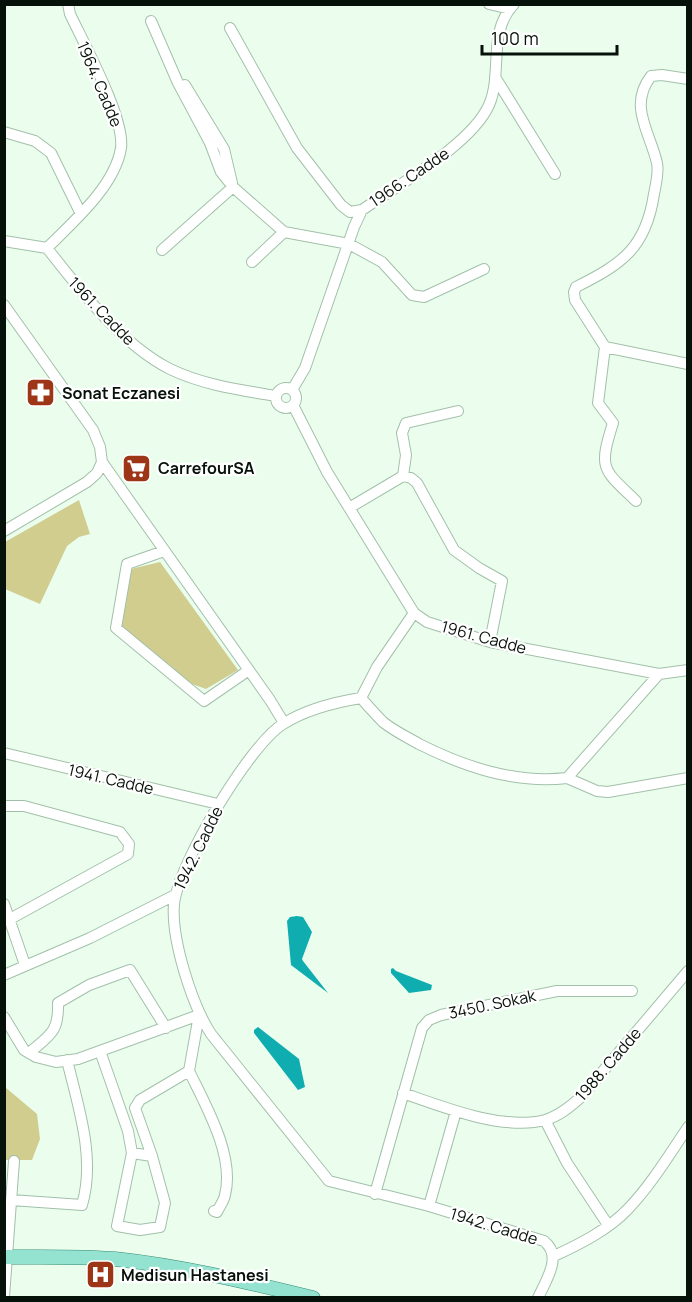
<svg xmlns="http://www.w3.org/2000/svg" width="692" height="1302" font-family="Manrope,sans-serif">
<rect width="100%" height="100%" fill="#ebfeee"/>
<path fill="#d0cd8f" d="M79 500 90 534 79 537 67 546 40 604 5 589V542Z
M160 562 238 670 206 689 192 684 121 627 131 569Z
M5 1087 37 1114 40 1139 32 1160H5Z"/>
<path fill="#0fadb0" d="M297 916 303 917 312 932 302 959 303 961 328 993 291 965 287 921 290 917Z
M393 968 396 971 432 985 431 990 409 993 391 973V969Z
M258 1027 299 1059 305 1087 298 1090 254 1033V1030Z"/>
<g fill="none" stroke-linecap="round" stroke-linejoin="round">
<defs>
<path id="minor" d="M489 4 510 9
M151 21 178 83 210 143 221 172 233 187 284 232 349 244 382 262 412 295 424 297 484 269
M230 28 297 148 341 205 350 212 362 210
M495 77 555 174
M688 79 662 75 651 76C628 106 650 132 657 163 659 172 656 184 654 194 646 248 622 264 576 287L574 292 575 300 605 347 688 364
M185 85 224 149 232 183
M4 132 35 141 51 153 81 214
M4 241 47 248C79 289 122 345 170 369 203 385 240 390 276 396
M47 248C73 222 115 186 121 148 125 118 84 44 70 14L68 4
M162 250 233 187
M252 262 284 232
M4 305 93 430 100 447 102 462 270 700 284 723
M605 347 598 403 613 423C598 470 603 469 636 501
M276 398a10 10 0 1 1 20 0a10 10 0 1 1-20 0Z
M292 390 305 368 354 227 362 210C399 184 471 145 489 105 503 73 487 32 514 4
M293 405 327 472 414 613 427 622 490 642 659 674 688 670
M403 476 406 455 402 433 406 423 458 411
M349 508 403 476 411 478 417 483 454 550 479 568 502 581 490 642
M4 531 87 482 97 473 102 462
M164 551 127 564 116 628 204 701 249 670
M361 698C336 702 305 710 283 724 249 745 178 865 174 904 171 939 192 1005 211 1034L329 1181 429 1206 544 1241C563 1256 546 1280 538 1298
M361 698C368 706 375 714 383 722 394 731 407 737 419 744 465 767 515 784 567 778L659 674
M361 698 377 667 414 613
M4 753 218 804
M567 778 597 791 608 792 688 778
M4 806H24L120 832 129 844 128 854 10 919
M4 904 25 965
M4 975 90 938 175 895
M4 1017 24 1050 36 1057 56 1062 78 1059 199 1015
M100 1051 128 1131 132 1153 117 1226 140 1230 160 1227 165 1203 152 1156
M29 1053C50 1035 59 1032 58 1003L89 985 130 970 166 1028
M189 1071C206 1106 235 1156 225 1195 224 1201 219 1207 217 1212L214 1211
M403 1093C443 1107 503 1131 545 1120 559 1116 570 1107 581 1097L688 971
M545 1120 567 1163 608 1225
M132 1153 152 1156 135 1108 140 1100 189 1071 199 1015
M375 1194 422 1028 429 1020 441 1015 557 991H632
M11 1200 82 1205C96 1158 78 1106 67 1060
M429 1206 456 1111
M554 1256C580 1244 608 1230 628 1209 651 1185 669 1155 688 1127
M4 1297 14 1161"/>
<path id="major" d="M4 1257C41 1257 78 1256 115 1259 181 1266 248 1282 313 1298"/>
</defs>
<use href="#minor" stroke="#a2c0a9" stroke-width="12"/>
<use href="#major" stroke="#348c76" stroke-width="15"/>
<use href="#minor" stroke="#fff" stroke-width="10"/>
<use href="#major" stroke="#94e2d0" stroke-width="14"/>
</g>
<defs>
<symbol id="pharmacy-square" viewBox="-11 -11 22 22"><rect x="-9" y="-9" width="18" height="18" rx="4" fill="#9d3617" stroke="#fff"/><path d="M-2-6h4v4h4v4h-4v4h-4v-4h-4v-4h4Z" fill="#fff"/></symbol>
<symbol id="supermarket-square" viewBox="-11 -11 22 22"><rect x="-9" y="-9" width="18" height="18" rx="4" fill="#9d3617" stroke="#fff"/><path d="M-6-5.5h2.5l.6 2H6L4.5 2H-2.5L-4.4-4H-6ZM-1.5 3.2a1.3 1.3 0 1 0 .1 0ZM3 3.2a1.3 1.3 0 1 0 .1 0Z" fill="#fff"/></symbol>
<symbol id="hospital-square" viewBox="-11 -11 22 22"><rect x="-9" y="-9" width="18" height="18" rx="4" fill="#9d3617" stroke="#fff"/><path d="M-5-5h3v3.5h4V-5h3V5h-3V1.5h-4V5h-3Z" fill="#fff"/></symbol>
</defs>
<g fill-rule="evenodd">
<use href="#pharmacy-square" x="24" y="376" width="33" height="33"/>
<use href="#supermarket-square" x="120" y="452" width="33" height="33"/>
<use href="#hospital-square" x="84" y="1258" width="33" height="33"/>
</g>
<g text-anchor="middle" stroke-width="4.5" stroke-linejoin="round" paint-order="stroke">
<g font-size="16" fill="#061109" stroke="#fff">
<text transform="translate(100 84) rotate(67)" y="6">1964. Cadde</text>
<text transform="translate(409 177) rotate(-34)" y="6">1966. Cadde</text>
<text transform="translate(102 311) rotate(46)" y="6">1961. Cadde</text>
<text transform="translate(484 637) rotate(15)" y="6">1961. Cadde</text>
<text transform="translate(111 779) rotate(13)" y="6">1941. Cadde</text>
<text transform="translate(198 848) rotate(-64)" y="6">1942. Cadde</text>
<text transform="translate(492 1004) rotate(-12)" y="6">3450. Sokak</text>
<text transform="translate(608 1064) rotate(-49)" y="6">1988. Cadde</text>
<text transform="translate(494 1226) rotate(17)" y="6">1942. Cadde</text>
</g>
<g font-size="16" font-weight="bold" fill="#061109" stroke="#fff" text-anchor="start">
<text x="62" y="399">Sonat Eczanesi</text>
<text x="158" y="474">CarrefourSA</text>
<text x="121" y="1281">Medisun Hastanesi</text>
</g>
</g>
<rect width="692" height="1302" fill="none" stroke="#061109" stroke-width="12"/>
<path d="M482 45v9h135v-9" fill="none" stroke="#061109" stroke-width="3"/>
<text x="491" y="45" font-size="18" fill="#061109" stroke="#ffffff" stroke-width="4.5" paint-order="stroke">100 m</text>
</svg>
